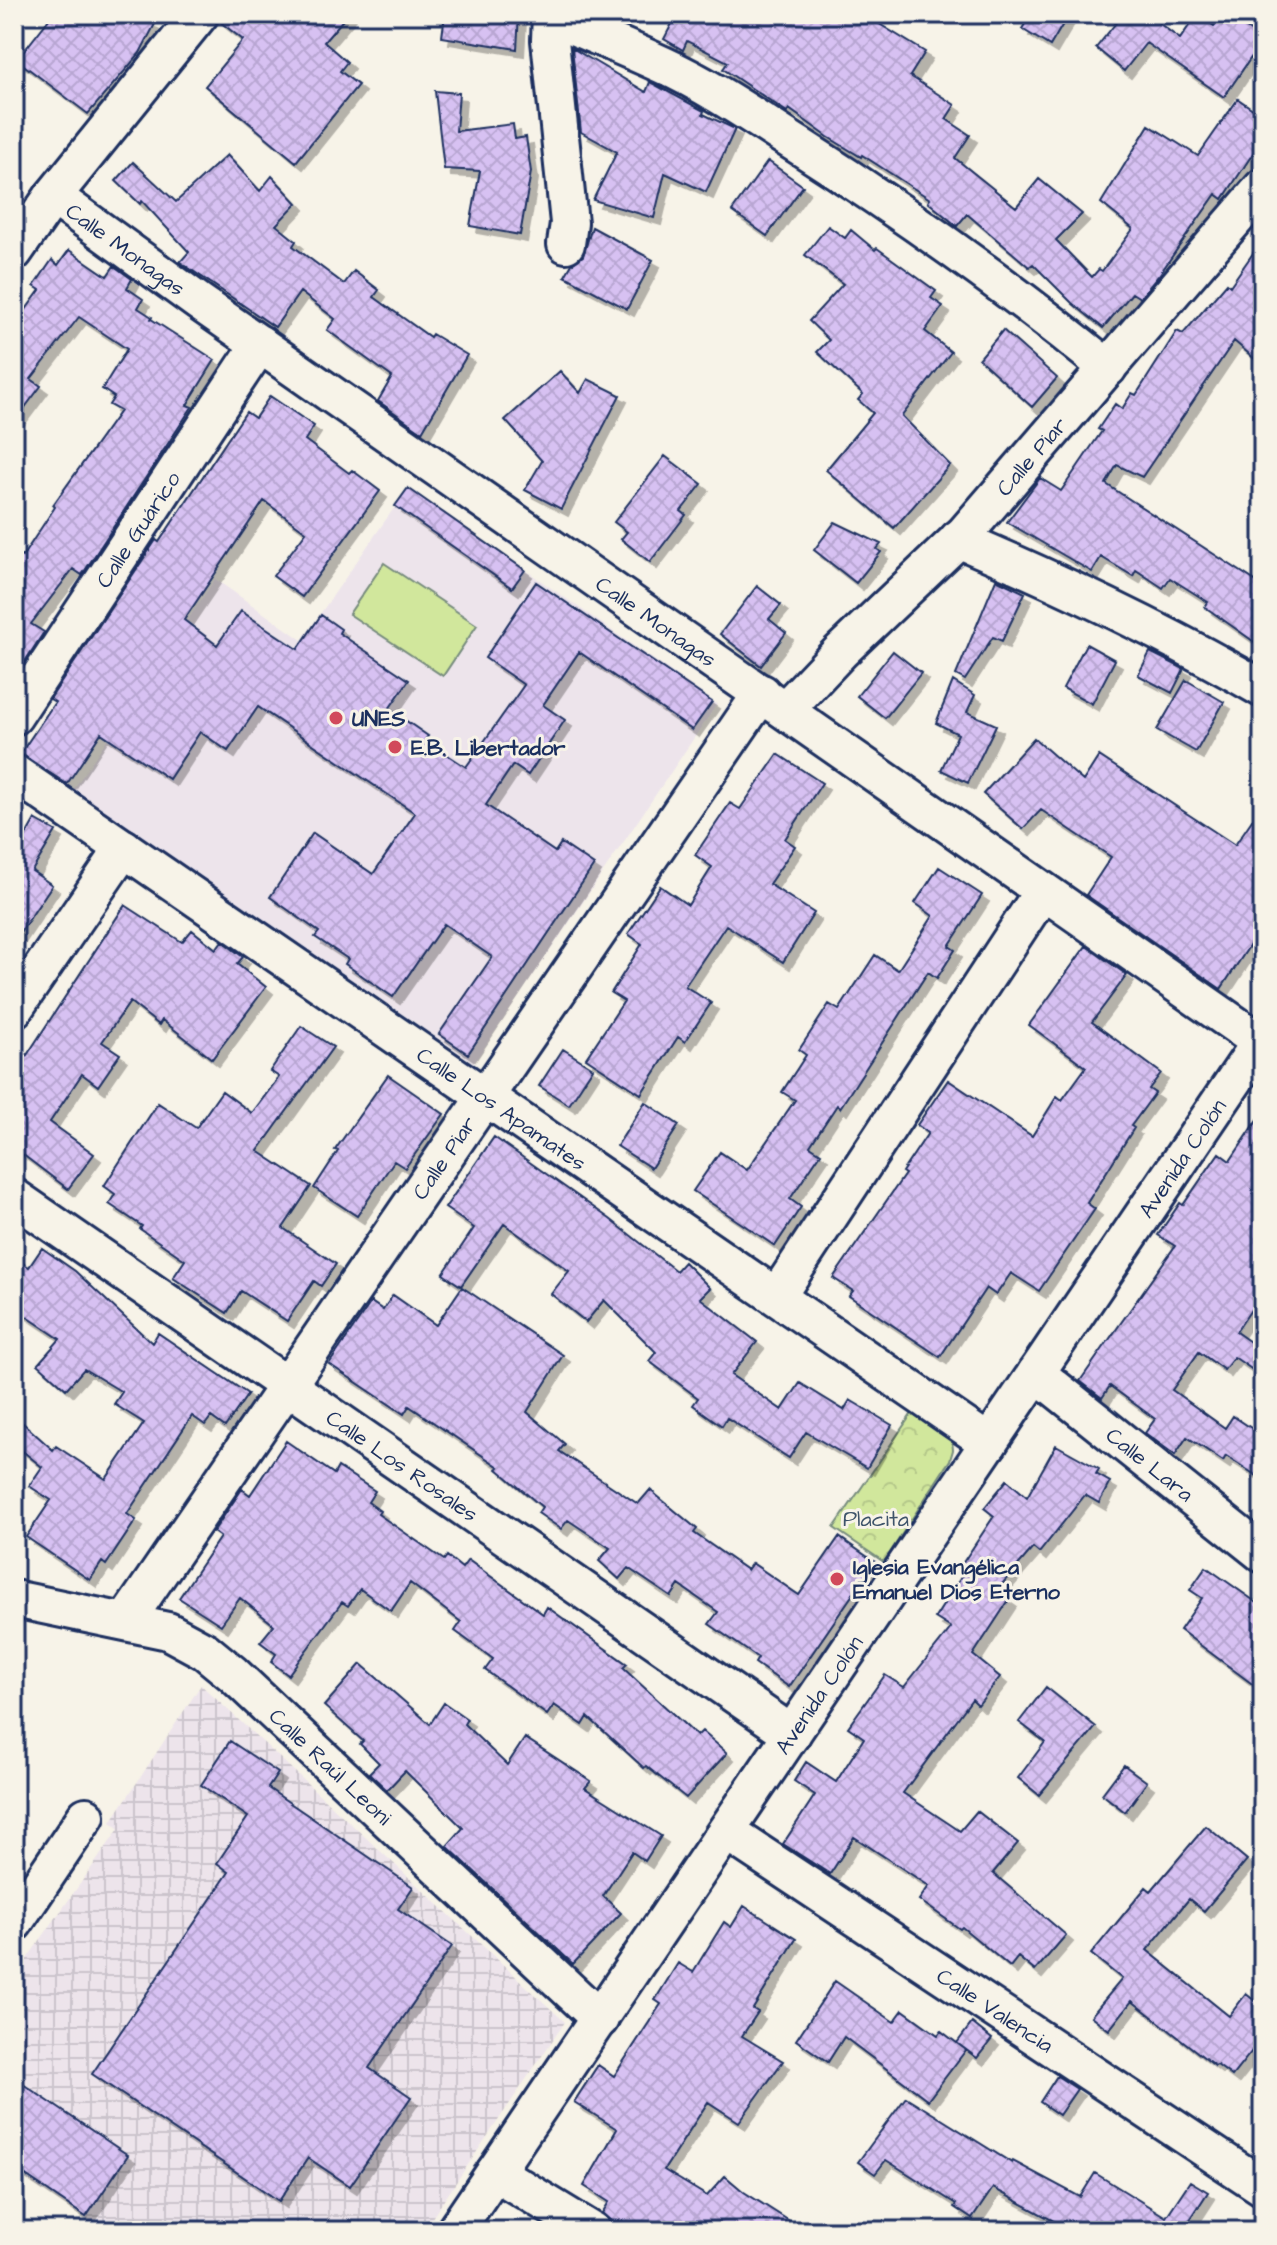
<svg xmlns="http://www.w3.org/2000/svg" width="1277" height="2245" font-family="'Architects Daughter',sans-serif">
<defs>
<pattern id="industrial-grid" width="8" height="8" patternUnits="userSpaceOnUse" patternTransform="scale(2)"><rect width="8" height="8" fill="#ede4eb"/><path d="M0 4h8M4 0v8" fill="none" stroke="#cbc4cc"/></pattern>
<pattern id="park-crowns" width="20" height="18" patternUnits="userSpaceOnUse" patternTransform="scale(2)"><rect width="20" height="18" fill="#d1e79c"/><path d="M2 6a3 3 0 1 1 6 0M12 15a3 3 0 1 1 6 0" fill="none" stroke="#b3c689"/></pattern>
<pattern id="building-cross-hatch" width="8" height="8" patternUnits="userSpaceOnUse" patternTransform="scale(2)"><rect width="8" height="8" fill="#d7c1f2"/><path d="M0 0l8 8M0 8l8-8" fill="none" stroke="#b8a6d2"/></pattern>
<filter id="shadow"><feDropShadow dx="7" dy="7" stdDeviation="0" flood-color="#0004"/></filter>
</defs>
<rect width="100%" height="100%" fill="#f7f3e8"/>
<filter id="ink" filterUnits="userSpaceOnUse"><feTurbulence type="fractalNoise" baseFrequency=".0125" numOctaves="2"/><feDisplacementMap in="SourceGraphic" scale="16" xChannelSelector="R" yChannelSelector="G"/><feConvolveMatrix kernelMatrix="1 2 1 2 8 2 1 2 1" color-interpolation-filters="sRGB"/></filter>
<g filter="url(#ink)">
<path fill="#ede4eb" d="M408 488 717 704 474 1063 73 790 215 579 302 640Z"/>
<path fill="url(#industrial-grid)" d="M201 1685 565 2022 423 2231H105L14 2171V1977L119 1829 111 1822Z"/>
<path fill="url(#park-crowns)" stroke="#768b7d" stroke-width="2" d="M913 1412 952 1439 953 1450 950 1460 884 1562 834 1528Z"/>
<path fill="#d1e79c" stroke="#768b7d" stroke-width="2" d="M384 563 477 625 443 676 349 614Z"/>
<path fill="url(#building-cross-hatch)" stroke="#1b2f5e" stroke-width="2" filter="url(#shadow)" d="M53 14H134L155 24 140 53 88 114 17 60Z
M220 14H348L324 42 347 62 340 71 358 85 296 162 205 86 243 40 219 21Z
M445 14H519L517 49 442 37Z
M677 14H863L925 52 910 76 955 105 946 119 970 135 955 158 1016 207 1039 179 1082 214 1056 240 1092 277 1099 269 1102 271 1133 229 1101 203 1149 125 1198 156 1238 99 1263 116V138L1223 199 1216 194 1159 275 1140 298 1132 293 1103 328 1072 303 1033 264 1029 267 967 214 957 226 928 202 930 199 862 155 861 157 828 137 789 109 787 112 723 69 728 62 687 41 683 50 664 39Z
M1031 14H1069L1050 46 1022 29Z
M1123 14H1147L1180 39 1197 14 1214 26 1221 14H1227L1263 40 1224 97 1146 43 1124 71 1096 48Z
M572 48 646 92 650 82 704 111 703 114 735 129 706 192 665 173 654 218 593 200 617 152 581 132Z
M435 91 459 93 456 131 513 124 515 139 526 137 531 172 520 235 470 226 480 171 444 169Z
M227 155 260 191 272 176 297 203 276 225 296 241 293 246 344 284 354 271 379 290 374 297 430 337 432 334 467 355 422 432 378 401 392 377 327 330 335 319 300 292 275 327 180 262 189 252 142 201 140 204 116 181 133 162 176 202Z
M768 161 803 186 767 236 732 211Z
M828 226 845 238 851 230 875 250 877 248 936 291 931 298 943 306 925 331 951 352 902 416 950 465 894 528 826 470 873 413 858 400 863 394 817 352 829 340 809 321 843 284 805 255Z
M592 227 653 260 627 309 565 276 572 264 583 256Z
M1263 239V366L1234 341 1142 477 1117 465 1106 484 1263 586V648L1205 607 1208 602 1170 578 1163 588 1136 570 1133 576 1101 557 1092 572 1007 522 1040 478 1061 491 1102 431 1098 429 1115 404 1122 409 1132 393 1136 395 1177 331 1183 334 1227 283 1230 286Z
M69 250 107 276 114 266 132 279 127 288 143 299 138 308 152 317 151 319 215 360 187 405 192 407 82 575 73 569 31 624 44 632 20 669 14 665V550L22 557 55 507 53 505 120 411 109 405 114 397 102 389 127 349 79 317 31 379 41 386 14 422V326L40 290 34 286 52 260 58 265Z
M1003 330 1057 378 1032 407 979 359Z
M560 371 580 393 588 379 620 395 561 509 525 490 542 461 505 420Z
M270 396 314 426 305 440 349 473 352 470 380 491 302 597 273 576 306 532 264 501 184 620 217 645 241 611 298 649 321 615 341 629 339 633 409 680 389 709 428 736 425 740 466 767 524 685 485 658 536 582 712 702 692 730 579 652 543 705 565 720 528 775 513 765 486 805 555 852 561 843 594 865 468 1054 439 1034 492 957 444 924 393 997 345 964 348 959 315 937 319 932 270 897 313 833 373 874 415 813 258 707 228 751 200 732 169 779 101 733 67 784 20 754 55 702 50 699 156 540 159 542 246 412 255 418Z
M665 456 702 484 681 511 686 515 650 562 621 539 627 532 614 522Z
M408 488 525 570 512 588 395 506Z
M835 522 881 544 877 549 881 552 856 583 814 550Z
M996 579 1025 593 1002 641 993 637 965 680 956 675Z
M757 586 781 605 769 619 786 633 761 666 720 634Z
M1086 644 1115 660 1092 704 1063 688Z
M893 651 921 673 885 718 857 696Z
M1150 652 1184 669 1172 693 1138 675Z
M1186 680 1224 702 1196 752 1157 730Z
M953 681 975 695 967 712 996 725 968 783 941 770 958 734 936 723Z
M1034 738 1083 781 1099 756 1235 845 1263 804V925L1221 989 1086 895 1111 857 1041 810 1023 829 983 794Z
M778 754 822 783 785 839 795 846 769 884 814 913 783 962 726 925 685 986 711 1003 685 1042 678 1037 641 1094 586 1058 624 1001 611 993 642 944 628 934 660 886 688 905 712 867 695 855 730 803 740 809Z
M35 819 56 831 32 871 52 885 14 942V829L25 837Z
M939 867 982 895 949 946 955 950 937 978 928 972 840 1108 837 1105 810 1146 821 1153 790 1199 801 1207 775 1246 693 1191 720 1152 747 1170 795 1100 782 1092 806 1055 799 1050 829 1004 839 1010 875 955 898 970 933 916 915 903Z
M125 905 182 942 192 930 216 949 222 941 243 957 237 964 266 987 212 1059 162 1020 159 1025 130 1002 102 1042 120 1054 98 1086 82 1074 50 1122 94 1154 68 1189 14 1148V1075Z
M1086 946 1127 975 1092 1022 1161 1073 1149 1089 1155 1093 1131 1126 1134 1128 1087 1203 1095 1209 1039 1291 1011 1273 996 1295 986 1288 940 1357 849 1296 853 1291 833 1278 905 1174 902 1172 928 1133 917 1125 948 1080 1032 1136 1057 1096 1062 1100 1086 1067 1029 1025Z
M301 1026 333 1047 258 1151 311 1186 283 1228 336 1264 321 1286 314 1281 287 1321 241 1291 227 1313 173 1278 185 1260 140 1229 142 1226 109 1204 115 1194 104 1186 158 1103 196 1128 222 1091 252 1113 279 1077 270 1071Z
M563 1049 593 1068 569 1105 539 1086Z
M388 1075 444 1114 405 1168 394 1161 357 1216 314 1188 338 1151 335 1150Z
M645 1102 679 1125 651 1168 617 1146Z
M1263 1112V1292L1236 1332 1263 1351V1377L1234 1357 1224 1370 1199 1352 1172 1390 1225 1428 1233 1416 1263 1436V1480L1226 1456 1223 1461 1187 1437 1175 1455 1145 1433 1155 1419 1110 1386 1102 1398 1080 1381 1175 1246 1158 1235 1180 1203 1183 1205 1219 1153 1230 1161Z
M494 1137 610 1219 676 1271 684 1262 710 1288 700 1298 757 1342 731 1375 782 1410 800 1383 844 1410 850 1400 892 1425 867 1468 806 1432 789 1458 727 1418 722 1426 693 1405 698 1398 649 1361 656 1352 604 1300 586 1322 551 1294 569 1271 504 1224 461 1286 443 1274 474 1228 445 1208Z
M42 1248 75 1271 152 1343 158 1333 248 1394 225 1427 211 1417 205 1425 192 1416 127 1514 136 1520 106 1565 102 1562 90 1580 26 1537 51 1500 29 1486 42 1467 14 1444V1415L53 1450 56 1446 106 1479 144 1423 114 1404 122 1392 84 1369 66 1389 38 1364 60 1339 14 1308V1257L29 1267Z
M462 1287 563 1355 527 1412 565 1444 559 1451 638 1504 650 1490 697 1529 694 1533 747 1570 752 1563 799 1595 839 1537 875 1562 789 1687 755 1663 758 1658 709 1624 718 1612 679 1585 671 1597 628 1568 619 1579 599 1561 610 1548 568 1520 561 1529 538 1513 542 1507 497 1469 499 1467 409 1406 404 1414 329 1364 371 1302 383 1310 393 1295 436 1325Z
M286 1441 334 1474 338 1467 375 1491 368 1502 380 1511 378 1514 444 1560 447 1556 462 1568 468 1560 543 1614 547 1607 627 1664 623 1668 697 1736 702 1731 727 1753 686 1798 646 1766 644 1768 588 1717 583 1725 554 1705 547 1715 485 1670 493 1659 455 1631 461 1622 410 1583 391 1611 360 1589 348 1606 342 1602 288 1675 271 1662 276 1654 260 1642 274 1625 240 1598 221 1625 179 1598 220 1537 213 1532 242 1489 250 1495Z
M1056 1445 1099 1469 1096 1474 1110 1482 1099 1503 1085 1495 1039 1553 1033 1548 996 1591 1009 1600 973 1655 1000 1677 978 1705 972 1699 903 1793 960 1831 977 1811 1018 1843 993 1873 1066 1935 1035 1971 1018 1957 1010 1967 962 1927 960 1929 919 1900 929 1886 854 1837 830 1874 783 1844 815 1795 794 1781 806 1762 836 1782 864 1738 848 1727 885 1675 904 1687 951 1628 935 1618 965 1571 960 1567 994 1516 984 1508 1007 1480 1027 1497Z
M1206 1567 1263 1607V1692L1180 1630 1202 1598 1190 1590Z
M361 1664 430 1724 444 1703 467 1719 464 1724 507 1765 525 1738 591 1781 585 1788 661 1836 645 1861 632 1852 603 1896 621 1913 573 1964 447 1846 463 1828 405 1771 387 1790 369 1773 379 1763 360 1744 363 1741 324 1706Z
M1046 1687 1096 1727 1039 1795 1018 1778 1045 1742 1019 1722Z
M230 1741 278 1773 268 1788 413 1887 398 1909 452 1946 369 2068 411 2097 350 2186 308 2158 279 2201 92 2074 229 1872 217 1863 248 1817 201 1785Z
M1124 1765 1147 1782 1125 1812 1102 1794Z
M1206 1826 1247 1860 1204 1911 1189 1899 1147 1950 1229 2016 1246 1994 1263 2007V2037L1232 2076 1217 2065 1215 2066 1132 2001 1109 2030 1091 2016 1122 1979 1091 1954 1146 1887 1151 1891Z
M744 1906 796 1939 753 2009 758 2012 742 2036 783 2061 739 2122 708 2102 664 2170 707 2196 725 2176 744 2192 805 2231H613L610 2220 602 2213 609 2202 584 2186 617 2129 574 2102 598 2065 614 2076 661 2004 655 2000 678 1963 693 1972 724 1922 731 1927Z
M835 1981 894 2022 903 2010 938 2035 941 2031 966 2050 928 2100 844 2037 828 2062 796 2040Z
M972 2023 992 2039 977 2058 957 2043Z
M1057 2076 1077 2089 1059 2115 1040 2102Z
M14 2078 128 2155 86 2217 14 2168Z
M906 2097 1012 2163 1013 2161 1080 2197 1095 2173 1166 2217 1190 2181 1208 2192 1184 2229 1188 2231H1072L993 2188 972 2219 954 2207 956 2204 886 2160 875 2174 858 2162Z"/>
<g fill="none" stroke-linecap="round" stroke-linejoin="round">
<defs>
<g id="minor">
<path d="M551 14 550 40 569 223 566 244"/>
<path d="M552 17C589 33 627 48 663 65 711 87 754 117 798 145 906 214 1009 287 1108 368"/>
<path id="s1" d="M53 196 199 302 1263 1044"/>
<path d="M14 252 53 196 200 14"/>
<path d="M958 539C1063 584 1165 632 1263 689"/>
<path id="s2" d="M785 710 840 652 965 533 1263 187"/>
<path id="s3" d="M14 716 260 344"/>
<path id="s4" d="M14 773 989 1443"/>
<path d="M14 1009 124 848"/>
<path id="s5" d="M14 1197 792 1734"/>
<path d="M777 1296 1043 891"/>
<path id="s6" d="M1036 1373 1263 1554"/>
<path id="s7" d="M14 1599 168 1631 205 1651 233 1674 600 2019"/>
<path id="s8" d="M126 1621 762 693"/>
<path id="s9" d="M727 1832 1263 2187"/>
<path d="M14 1923 86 1816"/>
<path d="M495 2172 592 2231"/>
<path id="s10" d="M455 2231 1263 1038"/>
</g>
</defs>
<use href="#minor" stroke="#1b2f5e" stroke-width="42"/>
<use href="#minor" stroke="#f7f3e8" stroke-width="36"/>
</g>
</g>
<g fill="#d1495b" stroke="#f7f3e8" stroke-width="3">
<circle cx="336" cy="718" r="8"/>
<circle cx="395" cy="747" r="8"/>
<circle cx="837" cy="1579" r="8"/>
</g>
<g text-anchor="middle" stroke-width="6" stroke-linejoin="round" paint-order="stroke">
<g font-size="22" fill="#1b2f5e" stroke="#f7f3e8">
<text dy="8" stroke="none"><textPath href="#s1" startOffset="90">Calle Monagas</textPath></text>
<text dy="8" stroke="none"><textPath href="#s2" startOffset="354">Calle Piar</textPath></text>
<text dy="8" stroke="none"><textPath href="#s3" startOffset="224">Calle Guárico</textPath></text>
<text dy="8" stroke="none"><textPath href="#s1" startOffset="738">Calle Monagas</textPath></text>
<text dy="8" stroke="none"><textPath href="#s4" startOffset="592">Calle Los Apamates</textPath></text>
<text dy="8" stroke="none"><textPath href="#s8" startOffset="562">Calle Piar</textPath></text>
<text dy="8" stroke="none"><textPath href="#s10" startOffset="1296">Avenida Colón</textPath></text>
<text dy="8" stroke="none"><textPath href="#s6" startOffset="146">Calle Lara</textPath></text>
<text dy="8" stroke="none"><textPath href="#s5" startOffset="472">Calle Los Rosales</textPath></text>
<text dy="8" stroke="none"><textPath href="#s10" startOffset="648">Avenida Colón</textPath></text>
<text dy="8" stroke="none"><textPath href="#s7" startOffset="370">Calle Raúl Leoni</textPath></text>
<text dy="8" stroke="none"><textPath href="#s9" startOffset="322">Calle Valencia</textPath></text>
</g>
<g font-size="22" font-weight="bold" fill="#1b2f5e" stroke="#f7f3e8" text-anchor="start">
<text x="352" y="726">UNES</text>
<text x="411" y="755">E.B. Libertador</text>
<text x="853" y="1574">Iglesia Evangélica<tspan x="853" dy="25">Emanuel Dios Eterno</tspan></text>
</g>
<g font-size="22" fill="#3f546a" stroke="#f7f3e8">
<text x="876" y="1526">Placita</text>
</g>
</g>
<rect width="1277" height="2245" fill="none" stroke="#f7f3e8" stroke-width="48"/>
<rect x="24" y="24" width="1229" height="2197" fill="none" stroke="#1b2f5e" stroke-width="3" filter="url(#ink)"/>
</svg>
